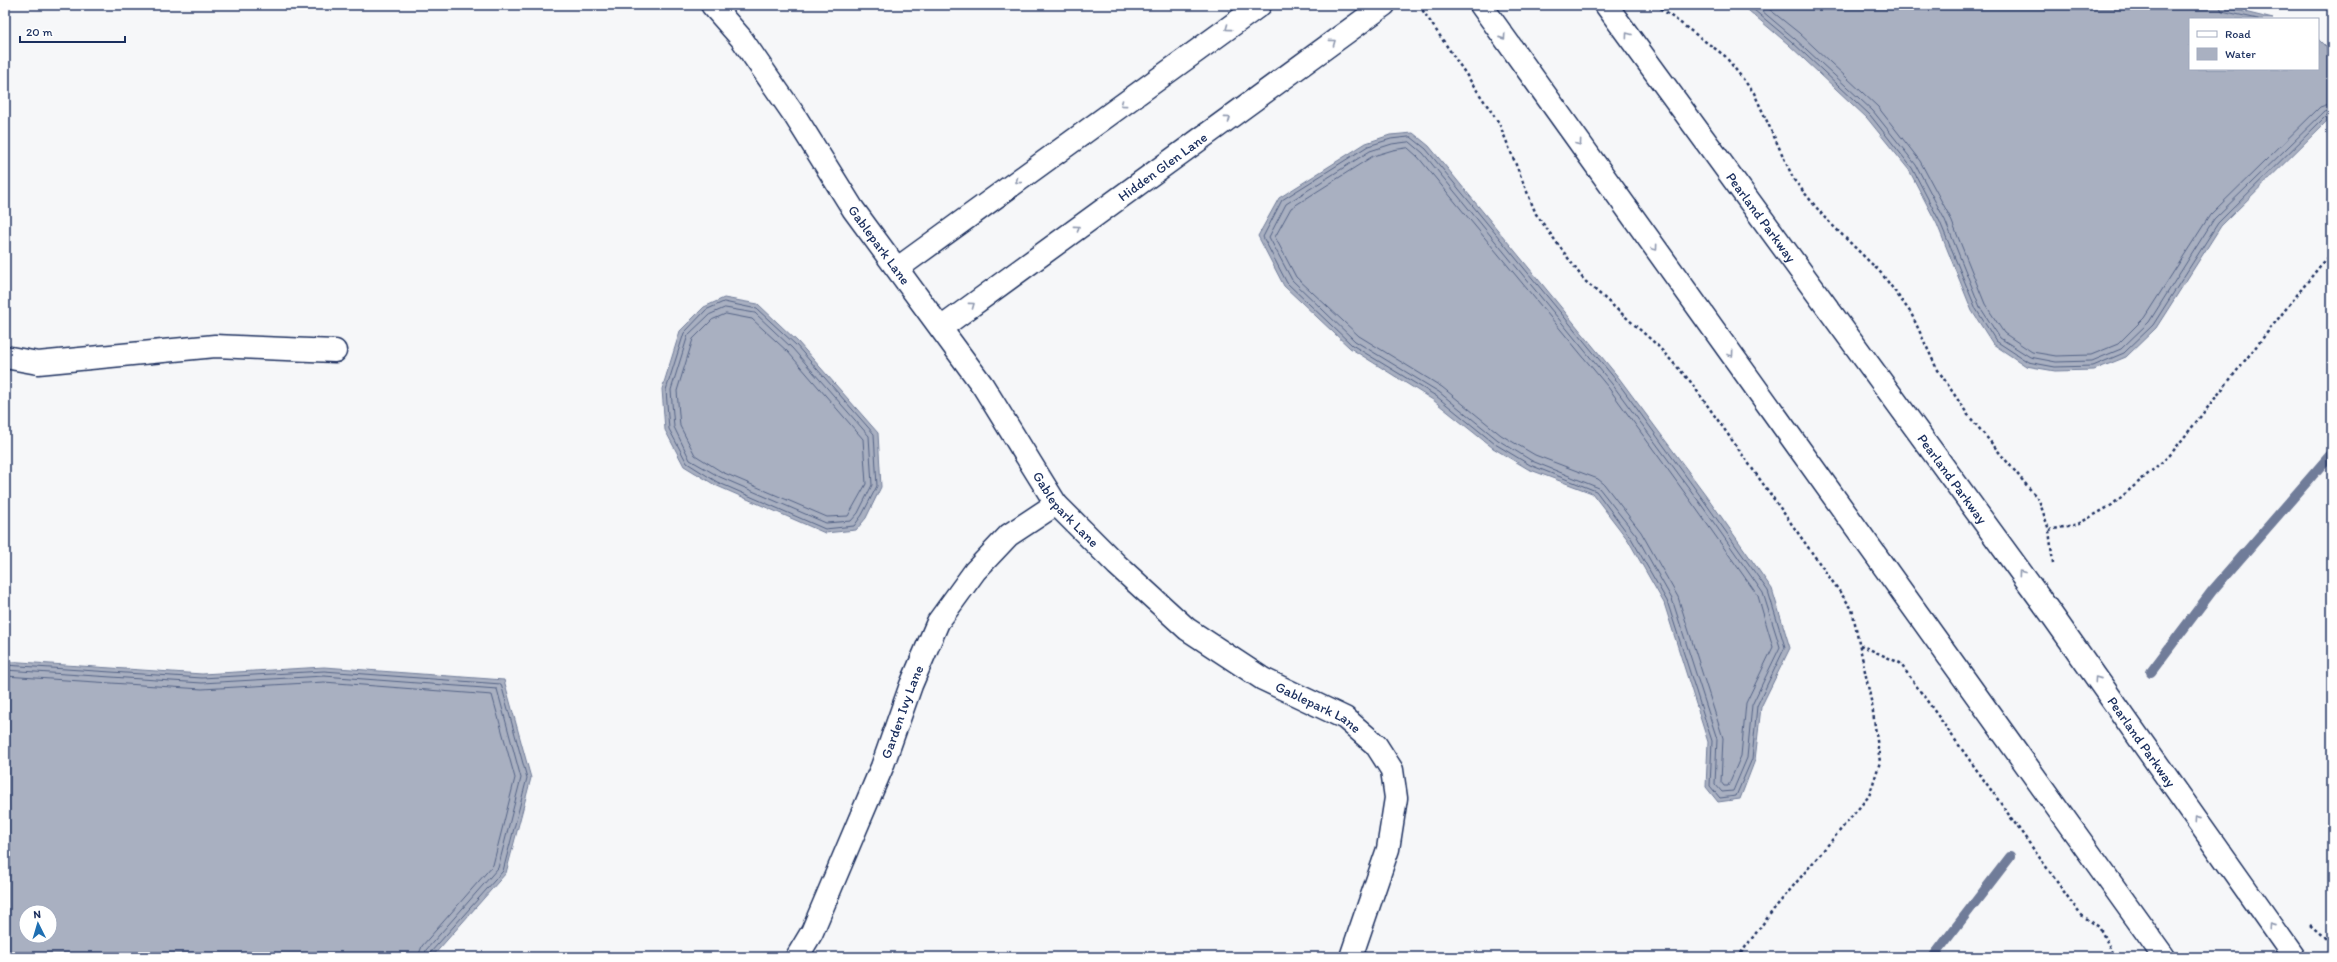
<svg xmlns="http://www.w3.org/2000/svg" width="2337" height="962" font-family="Itim,sans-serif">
<rect width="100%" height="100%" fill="#f6f7f9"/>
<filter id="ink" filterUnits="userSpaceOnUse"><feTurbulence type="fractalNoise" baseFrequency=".025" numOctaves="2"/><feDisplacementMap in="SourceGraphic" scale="8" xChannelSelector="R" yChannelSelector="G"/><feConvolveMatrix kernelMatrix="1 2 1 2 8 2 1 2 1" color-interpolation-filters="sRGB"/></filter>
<g filter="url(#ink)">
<path fill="#a9b0c1" stroke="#707c99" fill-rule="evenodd" d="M1742 5H2216L2273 19H2190V69H2318V39L2332 53V116L2221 226 2156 328 2126 357 2094 370 2055 371 2026 366 1993 344 1972 311 1937 224 1909 170 1867 118 1788 44Z
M1413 133 1429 146 1619 378 1708 498 1772 589 1790 648 1761 707 1755 760 1740 799 1718 802 1706 787 1708 742 1664 603 1628 540 1592 493 1528 469 1493 448 1433 400 1350 348 1284 286 1258 236 1279 198 1366 143 1390 135Z
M724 298 758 304 798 342 878 433 881 487 866 518 856 530 825 533 715 485 684 466 665 430 662 389 680 331 704 307Z
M5 661 202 674 324 667 504 680 531 778 506 873 432 957H5ZM26 912H50V936H26Z"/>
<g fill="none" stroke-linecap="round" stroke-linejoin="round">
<path stroke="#546386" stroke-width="1" d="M1748 5 1791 41 1870 115 1912 168 1940 222 1976 309 1996 341 2028 362 2055 367 2093 366 2124 353 2153 325 2218 223 2327 115 2332 114
M1755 5 1794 38 1873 111 1916 165 1945 220 1980 307 2000 338 2030 357 2056 362 2092 361 2121 349 2149 322 2214 219 2324 112 2332 109
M1764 5 1799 33 1878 107 1920 161 1950 217 1985 304 2004 333 2032 352 2056 356 2091 355 2118 344 2144 318 2210 215 2320 107 2332 103
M2219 5 2222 11 2258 19
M1411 137 1426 149 1616 380 1704 501 1768 591 1785 647 1757 706 1752 759 1736 796 1720 798 1710 786 1712 741 1667 601 1631 538 1596 491 1530 465 1495 444 1436 396 1352 345 1287 283 1263 237 1282 200 1368 146 1391 139Z
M1410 142 1423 153 1612 384 1700 503 1763 593 1780 647 1752 705 1747 758 1733 791 1722 792 1715 784 1717 739 1672 599 1636 535 1599 488 1532 461 1498 440 1439 392 1355 341 1292 280 1269 237 1286 204 1370 151 1392 144Z
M1408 148 1418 157 1608 387 1695 507 1758 596 1773 647 1746 703 1741 756 1728 786H1724L1721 782 1723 738 1678 597 1641 532 1604 484 1598 479 1535 455 1501 435 1442 387 1359 336 1296 277 1275 237 1291 208 1373 156 1393 150Z
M724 302 757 309 796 345 874 434 877 486 862 515 854 526 825 529 717 482 687 463 669 429 666 390 684 333 706 310Z
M725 308 755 313 792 348 869 436 872 485 858 513 851 521 826 523 720 477 690 460 674 427 671 390 688 335 709 315Z
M726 314 752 319 788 352 863 439 866 484 848 516 827 517 722 472 695 455 680 426 677 391 693 339 712 320Z
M5 665 202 678 324 671 501 684 527 778 503 871 430 953 429 957
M5 670 202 683 324 676 497 689 521 778 498 868 426 950 424 957
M5 676 202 689 324 682 492 695 515 778 493 865 422 946 418 957"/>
<path stroke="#707c99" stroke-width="10" d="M2151 672 2212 591 2332 453
M1933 957 2010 857"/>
<defs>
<g id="street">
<path id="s1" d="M712 5 741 38 795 116 853 209 983 386 1056 504 1117 565 1187 629 1263 679 1345 718 1376 745 1392 770 1396 798 1388 849 1351 957"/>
<path d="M898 268 1260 5"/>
<path id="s2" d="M941 328 1384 5"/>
<path d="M5 357 38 363 215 346 335 351"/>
<path id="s3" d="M797 957 812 932 848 847 882 767 911 685 938 622 975 571 1009 535 1056 504"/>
</g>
<g id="secondary">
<path d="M1481 5 2164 957"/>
<path id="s4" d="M1606 5 2052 615 2294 957"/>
</g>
</defs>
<use href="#street" stroke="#1b2f5e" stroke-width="25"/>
<use href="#secondary" stroke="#1b2f5e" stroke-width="25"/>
<path stroke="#1b2f5e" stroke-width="2.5" stroke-dasharray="3 3" stroke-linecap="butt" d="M1419 5 1499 123 1536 214 1584 280 1656 344 1690 381 1852 609 1872 705 1880 762 1869 796 1774 909 1738 957
M1656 5 1725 56 1754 93 1794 180 1825 218 1882 274 1911 313 1936 367 1968 415 2039 500 2049 530 2053 563
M2049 530 2078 524 2112 505 2170 455 2320 266 2332 254
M1860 645 1900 663 2080 914 2099 927 2115 957
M2310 925 2332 944"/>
<use href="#street" stroke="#fff" stroke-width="22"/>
<use href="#secondary" stroke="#fff" stroke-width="22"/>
</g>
<defs><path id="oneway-chevron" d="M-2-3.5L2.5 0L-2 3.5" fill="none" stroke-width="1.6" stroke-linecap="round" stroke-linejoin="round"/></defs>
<g stroke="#8d97ae">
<use href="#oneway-chevron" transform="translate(1228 28) rotate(144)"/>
<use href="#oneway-chevron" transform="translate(1628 35) rotate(-126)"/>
<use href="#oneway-chevron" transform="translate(1503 37) rotate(55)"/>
<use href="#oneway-chevron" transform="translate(1333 42) rotate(-36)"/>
<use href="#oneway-chevron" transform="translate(1123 104) rotate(144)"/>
<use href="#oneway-chevron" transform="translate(1228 119) rotate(-36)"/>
<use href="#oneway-chevron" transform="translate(1579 143) rotate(54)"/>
<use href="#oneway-chevron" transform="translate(1018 181) rotate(144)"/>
<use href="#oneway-chevron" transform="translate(1077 228) rotate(-36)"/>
<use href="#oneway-chevron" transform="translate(1655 248) rotate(54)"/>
<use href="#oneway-chevron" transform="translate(972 305) rotate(-36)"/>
<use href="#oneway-chevron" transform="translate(1731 354) rotate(54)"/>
<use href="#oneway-chevron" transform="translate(2021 573) rotate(-126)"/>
<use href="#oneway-chevron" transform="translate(2097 679) rotate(-125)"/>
<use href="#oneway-chevron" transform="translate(2197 819) rotate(-125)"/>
<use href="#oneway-chevron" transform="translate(2272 925) rotate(-125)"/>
</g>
</g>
<g text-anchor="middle" stroke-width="4" stroke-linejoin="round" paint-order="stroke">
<g font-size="14" fill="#1b2f5e" stroke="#fff">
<text dy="5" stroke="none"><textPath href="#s2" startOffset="274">Hidden Glen Lane</textPath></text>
<text dy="5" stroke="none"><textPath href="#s4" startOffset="263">Pearland Parkway</textPath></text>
<text dy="5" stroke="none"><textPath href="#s1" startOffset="293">Gablepark Lane</textPath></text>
<text dy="5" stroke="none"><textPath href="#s4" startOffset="587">Pearland Parkway</textPath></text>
<text dy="5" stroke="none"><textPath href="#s1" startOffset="617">Gablepark Lane</textPath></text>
<text dy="5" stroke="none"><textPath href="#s1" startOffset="941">Gablepark Lane</textPath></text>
<text dy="5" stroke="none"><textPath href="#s3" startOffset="267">Garden Ivy Lane</textPath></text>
<text dy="5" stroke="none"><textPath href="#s4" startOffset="911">Pearland Parkway</textPath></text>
</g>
</g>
<rect width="2337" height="962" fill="none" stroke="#fff" stroke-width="20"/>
<rect x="10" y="10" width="2317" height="942" fill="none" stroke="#1b2f5e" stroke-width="1.5" filter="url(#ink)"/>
<rect x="2189" y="18" width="130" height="52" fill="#ffffff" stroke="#a4acbf"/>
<rect x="2197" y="31" width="20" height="6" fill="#ffffff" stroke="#a4acbf"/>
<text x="2225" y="38" font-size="12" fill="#1b2f5e">Road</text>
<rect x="2197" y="48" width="20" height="12" fill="#a9b0c1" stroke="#a4acbf"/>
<text x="2225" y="58" font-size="12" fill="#1b2f5e">Water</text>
<g transform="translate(38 924) rotate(355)"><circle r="19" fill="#ffffff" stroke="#a4acbf"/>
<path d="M0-3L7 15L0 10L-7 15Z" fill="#1f6fb2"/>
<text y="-6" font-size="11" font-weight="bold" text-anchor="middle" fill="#1b2f5e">N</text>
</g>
<path d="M20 36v6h105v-6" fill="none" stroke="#1b2f5e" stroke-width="2"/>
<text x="26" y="36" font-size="12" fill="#1b2f5e" stroke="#ffffff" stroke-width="3" paint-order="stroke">20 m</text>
</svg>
